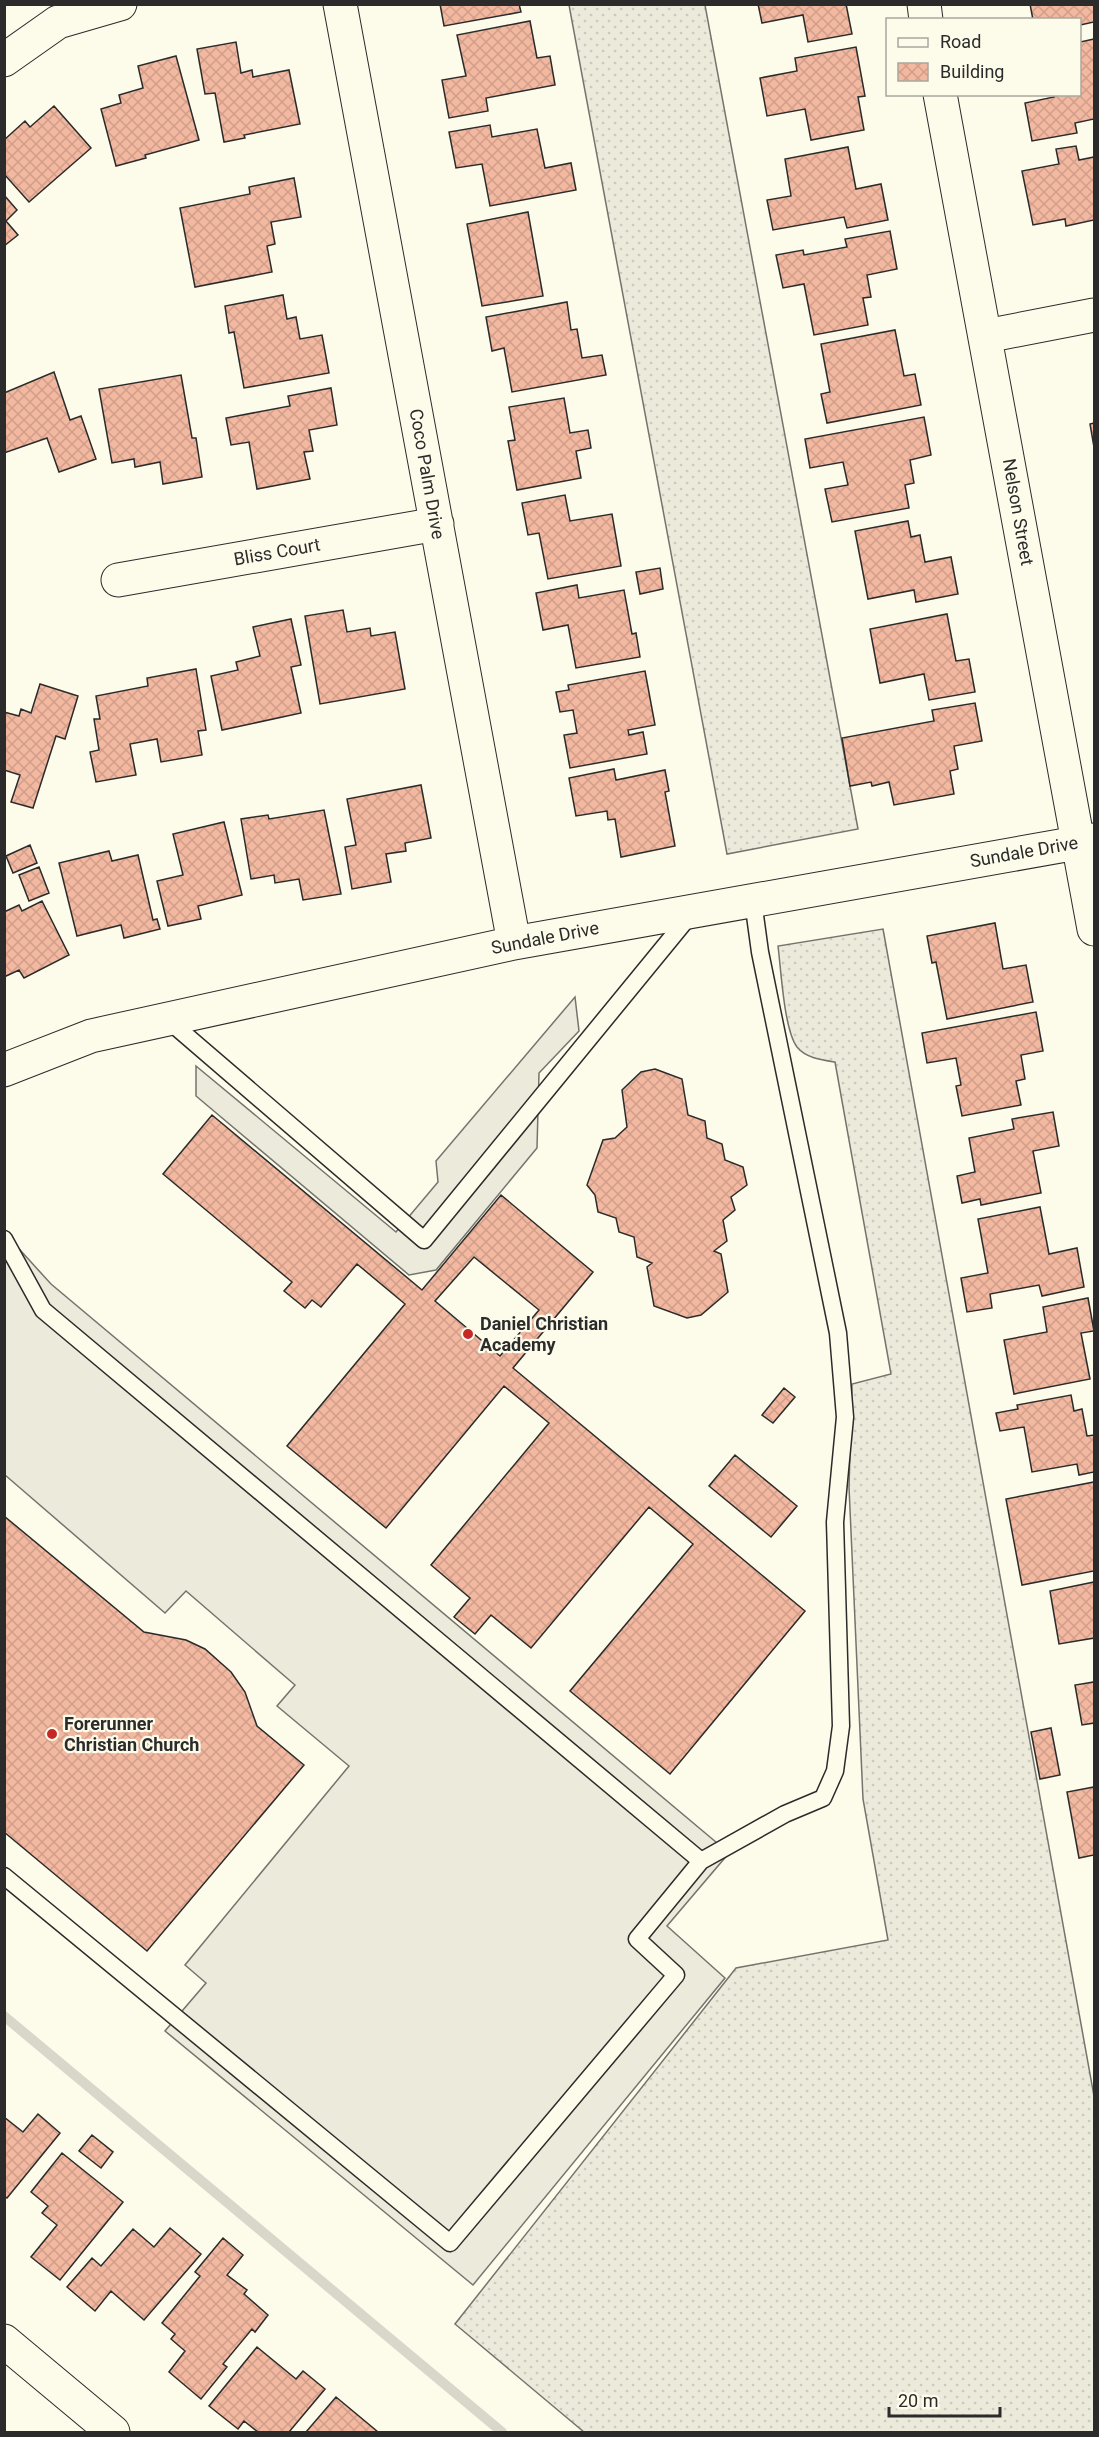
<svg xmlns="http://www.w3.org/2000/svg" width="1099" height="2437" font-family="Roboto,sans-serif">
<defs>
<pattern id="grass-dots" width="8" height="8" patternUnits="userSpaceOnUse" patternTransform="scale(1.5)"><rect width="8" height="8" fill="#ecebdb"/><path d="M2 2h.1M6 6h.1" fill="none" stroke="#cbcabc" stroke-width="1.8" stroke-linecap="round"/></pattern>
<pattern id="building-cross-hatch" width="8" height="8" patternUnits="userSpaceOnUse" patternTransform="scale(1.5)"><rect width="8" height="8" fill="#f2b8a0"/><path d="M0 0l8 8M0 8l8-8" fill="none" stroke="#d09e8a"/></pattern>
</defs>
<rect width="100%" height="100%" fill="#fdfbea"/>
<path fill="url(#grass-dots)" stroke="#74746e" stroke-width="1.5" d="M569 5H705L858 829 727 854Z
M883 929 1094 2096V2432H584L455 2324 736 1968 888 1940 863 1799 849 1487 852 1384 891 1374 835 1062C821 1060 806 1058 797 1047 784 1030 781 969 778 946Z"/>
<path fill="#eceadb" stroke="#74746e" stroke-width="1.5" d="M575 997 579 1031 539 1073 537 1148 436 1270 409 1275 196 1096V1066L396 1232 438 1182 436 1161Z
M11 1240 51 1284 729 1853 667 1926 725 1978 473 2285 165 2031 206 1983 185 1965 349 1766 277 1706 295 1685 186 1591 165 1613 5 1475 4 1241Z"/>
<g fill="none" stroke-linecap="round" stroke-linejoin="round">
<path stroke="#d8d7c9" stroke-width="10" d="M4 2016 502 2432"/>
</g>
<path fill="url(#building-cross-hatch)" stroke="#2b2b2b" stroke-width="1.5" fill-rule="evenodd" d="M440 4H519L521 12 444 26Z
M758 4H846L852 34 808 42 803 15 762 23Z
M1030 4H1094V22L1080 25V20H1033Z
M530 21 537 58 550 56 555 85 486 98 488 111 449 118 442 80 466 76 457 35Z
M1094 39V119L1075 123 1077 133 1032 141 1025 103 1054 97V94H1080V42Z
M236 42 241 73 252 70 253 77 289 70 300 124 244 135 245 138 224 142 215 93 205 94 197 49Z
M856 47 865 96 858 97 864 130 811 140 805 109 767 116 760 78 797 71 795 58Z
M176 56 199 140 145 155 146 158 116 166 101 109 121 103 119 95 143 88 138 66Z
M54 106 91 148 29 202 4 174V140L25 121 30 127Z
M490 125 492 137 537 129 545 168 571 163 576 190 490 206 482 164 456 168 449 132Z
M1076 146 1079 160 1094 157V220L1066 226 1065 219 1033 225 1022 171 1059 164 1056 149Z
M848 147 856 189 881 184 888 220 847 228 844 217 773 230 767 200 791 196 785 159Z
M294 178 301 217 271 222 275 244 267 246 272 272 195 287 180 208 250 194 249 187Z
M4 195 17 210 6 221 18 235 4 246Z
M528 212 543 296 482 306 467 224Z
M890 231 897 269 867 275 871 297 863 298 868 325 814 335 804 284 783 288 776 255 803 250 804 255 847 247 845 239Z
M283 295 287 319 296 317 300 339 322 335 329 373 244 388 234 332 229 333 225 306Z
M567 302 571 330 577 329 582 358 602 355 606 375 512 392 504 348 492 351 486 317Z
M895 330 904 376 915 374 921 405 827 423 821 394 830 392 821 344Z
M54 372 70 420 81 416 96 459 59 472 47 438 4 453V393Z
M181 375 192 438H196L202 477 163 484 160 462 135 467 134 459 112 463 99 389Z
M331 388 337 425 309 430 313 451 304 452 310 479 257 489 249 442 231 445 226 418 290 406 288 396Z
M564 398 570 433 588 430 591 448 576 451 581 478 517 490 508 441 515 440 509 407Z
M924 417 931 455 910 460 914 483 905 485 909 508 832 522 825 489 848 485 843 462 810 468 805 439Z
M1094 423V447L1090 424Z
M565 495 570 521 612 514 621 566 548 579 539 533 528 535 522 503Z
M908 521 911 537 920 535 925 562 951 557 958 594 916 602 914 590 868 599 855 531Z
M660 568 663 589 640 594 636 572Z
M577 585 579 598 624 590 632 634 636 633 640 657 576 668 568 625 543 630 536 593Z
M343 610 347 632 370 628 371 636 395 632 405 689 320 704 305 616Z
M947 614 956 661 969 659 975 692 929 700 924 674 880 683 870 629Z
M291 619 301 665 291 667 301 713 222 730 211 676 238 670 236 662 260 656 253 627Z
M196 669 206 730 198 731 202 755 161 762 157 739 130 744 136 775 96 782 90 752 99 750 94 719H100L96 696 148 686 147 678Z
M645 671 655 725 628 730 629 735 643 732 647 754 570 768 564 735 577 733 573 710 560 712 556 692 569 690 568 685Z
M40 684 78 696 65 739 56 736 33 808 11 802 20 775 4 770V712L19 716 21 709 31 713Z
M975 703 982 741 954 746 958 769 950 771 954 794 894 805 889 782 872 786 871 782 850 786 842 738 934 721 932 710Z
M614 769 616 780 665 770 669 791 665 792 675 846 621 857 615 819 608 820 607 811 576 816 569 778Z
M421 785 431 838 405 843 406 851 386 854 391 882 352 889 345 847 356 845 347 799Z
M324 810 341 894 303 900 299 879 275 883 274 875 251 879 241 819 268 815 269 819Z
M224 822 242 895 198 906 201 919 168 926 157 881 183 875 173 834Z
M30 845 37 863 13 873 6 856Z
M109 851 112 861 138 855 153 920 157 919 160 929 124 938 121 925 77 936 59 863Z
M39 867 49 893 29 901 19 875Z
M42 901 69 955 24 978 19 970 4 977V912L19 905 22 911Z
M995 923 1003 969 1026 965 1033 1002 947 1019 936 962 932 963 927 936Z
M1036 1012 1043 1051 1021 1055 1025 1079 1016 1081 1021 1105 962 1116 956 1086 961 1085 956 1058 927 1063 922 1033Z
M655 1069 682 1079 688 1115 705 1121 707 1138 722 1144 725 1160 743 1167 747 1185 731 1197 735 1210 723 1220 727 1241 714 1251 721 1254 728 1292 701 1315 687 1318 654 1306 647 1267 652 1263 637 1257 634 1237 619 1232 616 1218 598 1212 595 1195 587 1185 603 1140 615 1138 627 1127 622 1090 641 1072Z
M1053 1112 1059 1146 1033 1151 1041 1193 981 1205 980 1199 962 1203 957 1176 975 1172 969 1138 1014 1129 1012 1119Z
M212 1115 422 1290 501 1195 593 1272 513 1368 805 1611 670 1774 570 1691 693 1544 649 1507 531 1648 491 1615 475 1634 454 1617 470 1598 431 1565 549 1423 504 1386 386 1528 287 1446 405 1304 357 1264 321 1307 312 1300 305 1308 284 1291 292 1282 163 1174ZM474 1257 539 1310 500 1356 435 1301Z
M1040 1207 1049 1254 1077 1248 1084 1287 1042 1296 1039 1285 990 1294 992 1308 967 1312 961 1278 988 1273 978 1219Z
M1088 1298 1094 1331 1081 1333 1090 1379 1014 1394 1004 1340 1047 1332 1043 1307Z
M784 1388 795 1397 773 1423 762 1415Z
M1071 1395 1074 1411 1082 1409 1087 1436 1094 1435V1472L1079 1475 1077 1464 1032 1472 1024 1427 1000 1431 996 1413 1018 1409 1017 1405Z
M735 1455 797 1506 771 1537 709 1486Z
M1094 1482V1571L1022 1585 1006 1499Z
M4 1516 144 1632 186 1640 205 1649 231 1672 245 1692 257 1726 304 1765 147 1951 4 1832Z
M1094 1582V1638L1059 1644 1050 1591Z
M1094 1682V1723L1082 1725 1075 1685Z
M1051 1728 1060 1775 1040 1779 1031 1732Z
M1094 1787V1855L1079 1858 1067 1792Z
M38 2114 60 2133 7 2198 4 2196V2117L23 2132Z
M92 2135 113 2152 101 2168 79 2151Z
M62 2153 123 2202 60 2280 31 2257 57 2225 42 2213 48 2206 31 2192Z
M170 2228 201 2254 144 2320 111 2291 95 2311 67 2287 92 2258 101 2266 133 2229 154 2247Z
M223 2238 243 2255 227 2275 247 2290 244 2294 268 2315 255 2332 252 2329 223 2364 227 2367 201 2399 169 2372 185 2351 171 2339 175 2334 162 2323 200 2276 195 2272Z
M257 2347 296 2379 303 2371 325 2389 289 2432H258L244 2421 238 2429 209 2406Z
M336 2397 378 2432H306Z"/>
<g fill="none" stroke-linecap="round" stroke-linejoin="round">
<defs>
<path id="service" d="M168 1020 424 1240 691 914
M4 1239 43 1310 701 1861 637 1939 676 1975 450 2243 4 1876
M701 1861 785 1814 823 1798 835 1771 841 1726 835 1522 845 1417 838 1333 760 952 753 901"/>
<path id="minor" d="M340 4 514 943
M924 4 926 20
M4 60 58 22 120 4
M940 94 1094 929
M986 336 1094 315
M118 580 437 524
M4 1070 91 1036 514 943 1094 840
M4 2341 113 2432"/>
</defs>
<use href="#service" stroke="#2b2b2b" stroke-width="19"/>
<use href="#minor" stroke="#2b2b2b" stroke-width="35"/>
<use href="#service" stroke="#fdfbea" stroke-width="16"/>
<use href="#minor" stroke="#fdfbea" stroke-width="33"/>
</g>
<g fill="#c62828" stroke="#fdfbea" stroke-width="2">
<circle cx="468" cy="1334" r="6"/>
<circle cx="52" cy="1734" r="6"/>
</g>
<g text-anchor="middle" stroke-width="4.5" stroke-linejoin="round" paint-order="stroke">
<g font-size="18" fill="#2b2b2b" stroke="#fdfbea">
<text transform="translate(427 474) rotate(80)" y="6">Coco Palm Drive</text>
<text transform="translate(1018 512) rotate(80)" y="6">Nelson Street</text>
<text transform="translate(277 552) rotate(-10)" y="6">Bliss Court</text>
<text transform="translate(1024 852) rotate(-10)" y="6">Sundale Drive</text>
<text transform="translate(545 938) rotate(-11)" y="6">Sundale Drive</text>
</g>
<g font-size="18" font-weight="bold" fill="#2b2b2b" stroke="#fdfbea" text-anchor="start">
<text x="480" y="1330">Daniel Christian<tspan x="480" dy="21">Academy</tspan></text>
<text x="64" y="1730">Forerunner<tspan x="64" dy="21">Christian Church</tspan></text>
</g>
</g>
<rect width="1099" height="2437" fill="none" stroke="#2b2b2b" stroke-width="12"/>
<rect x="886" y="18" width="195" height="78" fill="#fdfbea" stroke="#a9a89e" stroke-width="1.5"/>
<rect x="898" y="38" width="30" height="9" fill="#fdfbea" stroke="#a9a89e" stroke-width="1.5"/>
<text x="940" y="48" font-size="18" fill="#2b2b2b">Road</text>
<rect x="898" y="63" width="30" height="18" fill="url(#building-cross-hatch)" stroke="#a9a89e" stroke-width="1.5"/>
<text x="940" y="78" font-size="18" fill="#2b2b2b">Building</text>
<path d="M889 2407v9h111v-9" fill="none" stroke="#2b2b2b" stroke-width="3"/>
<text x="898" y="2407" font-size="18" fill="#2b2b2b" stroke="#fdfbea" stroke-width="4.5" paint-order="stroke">20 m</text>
</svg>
